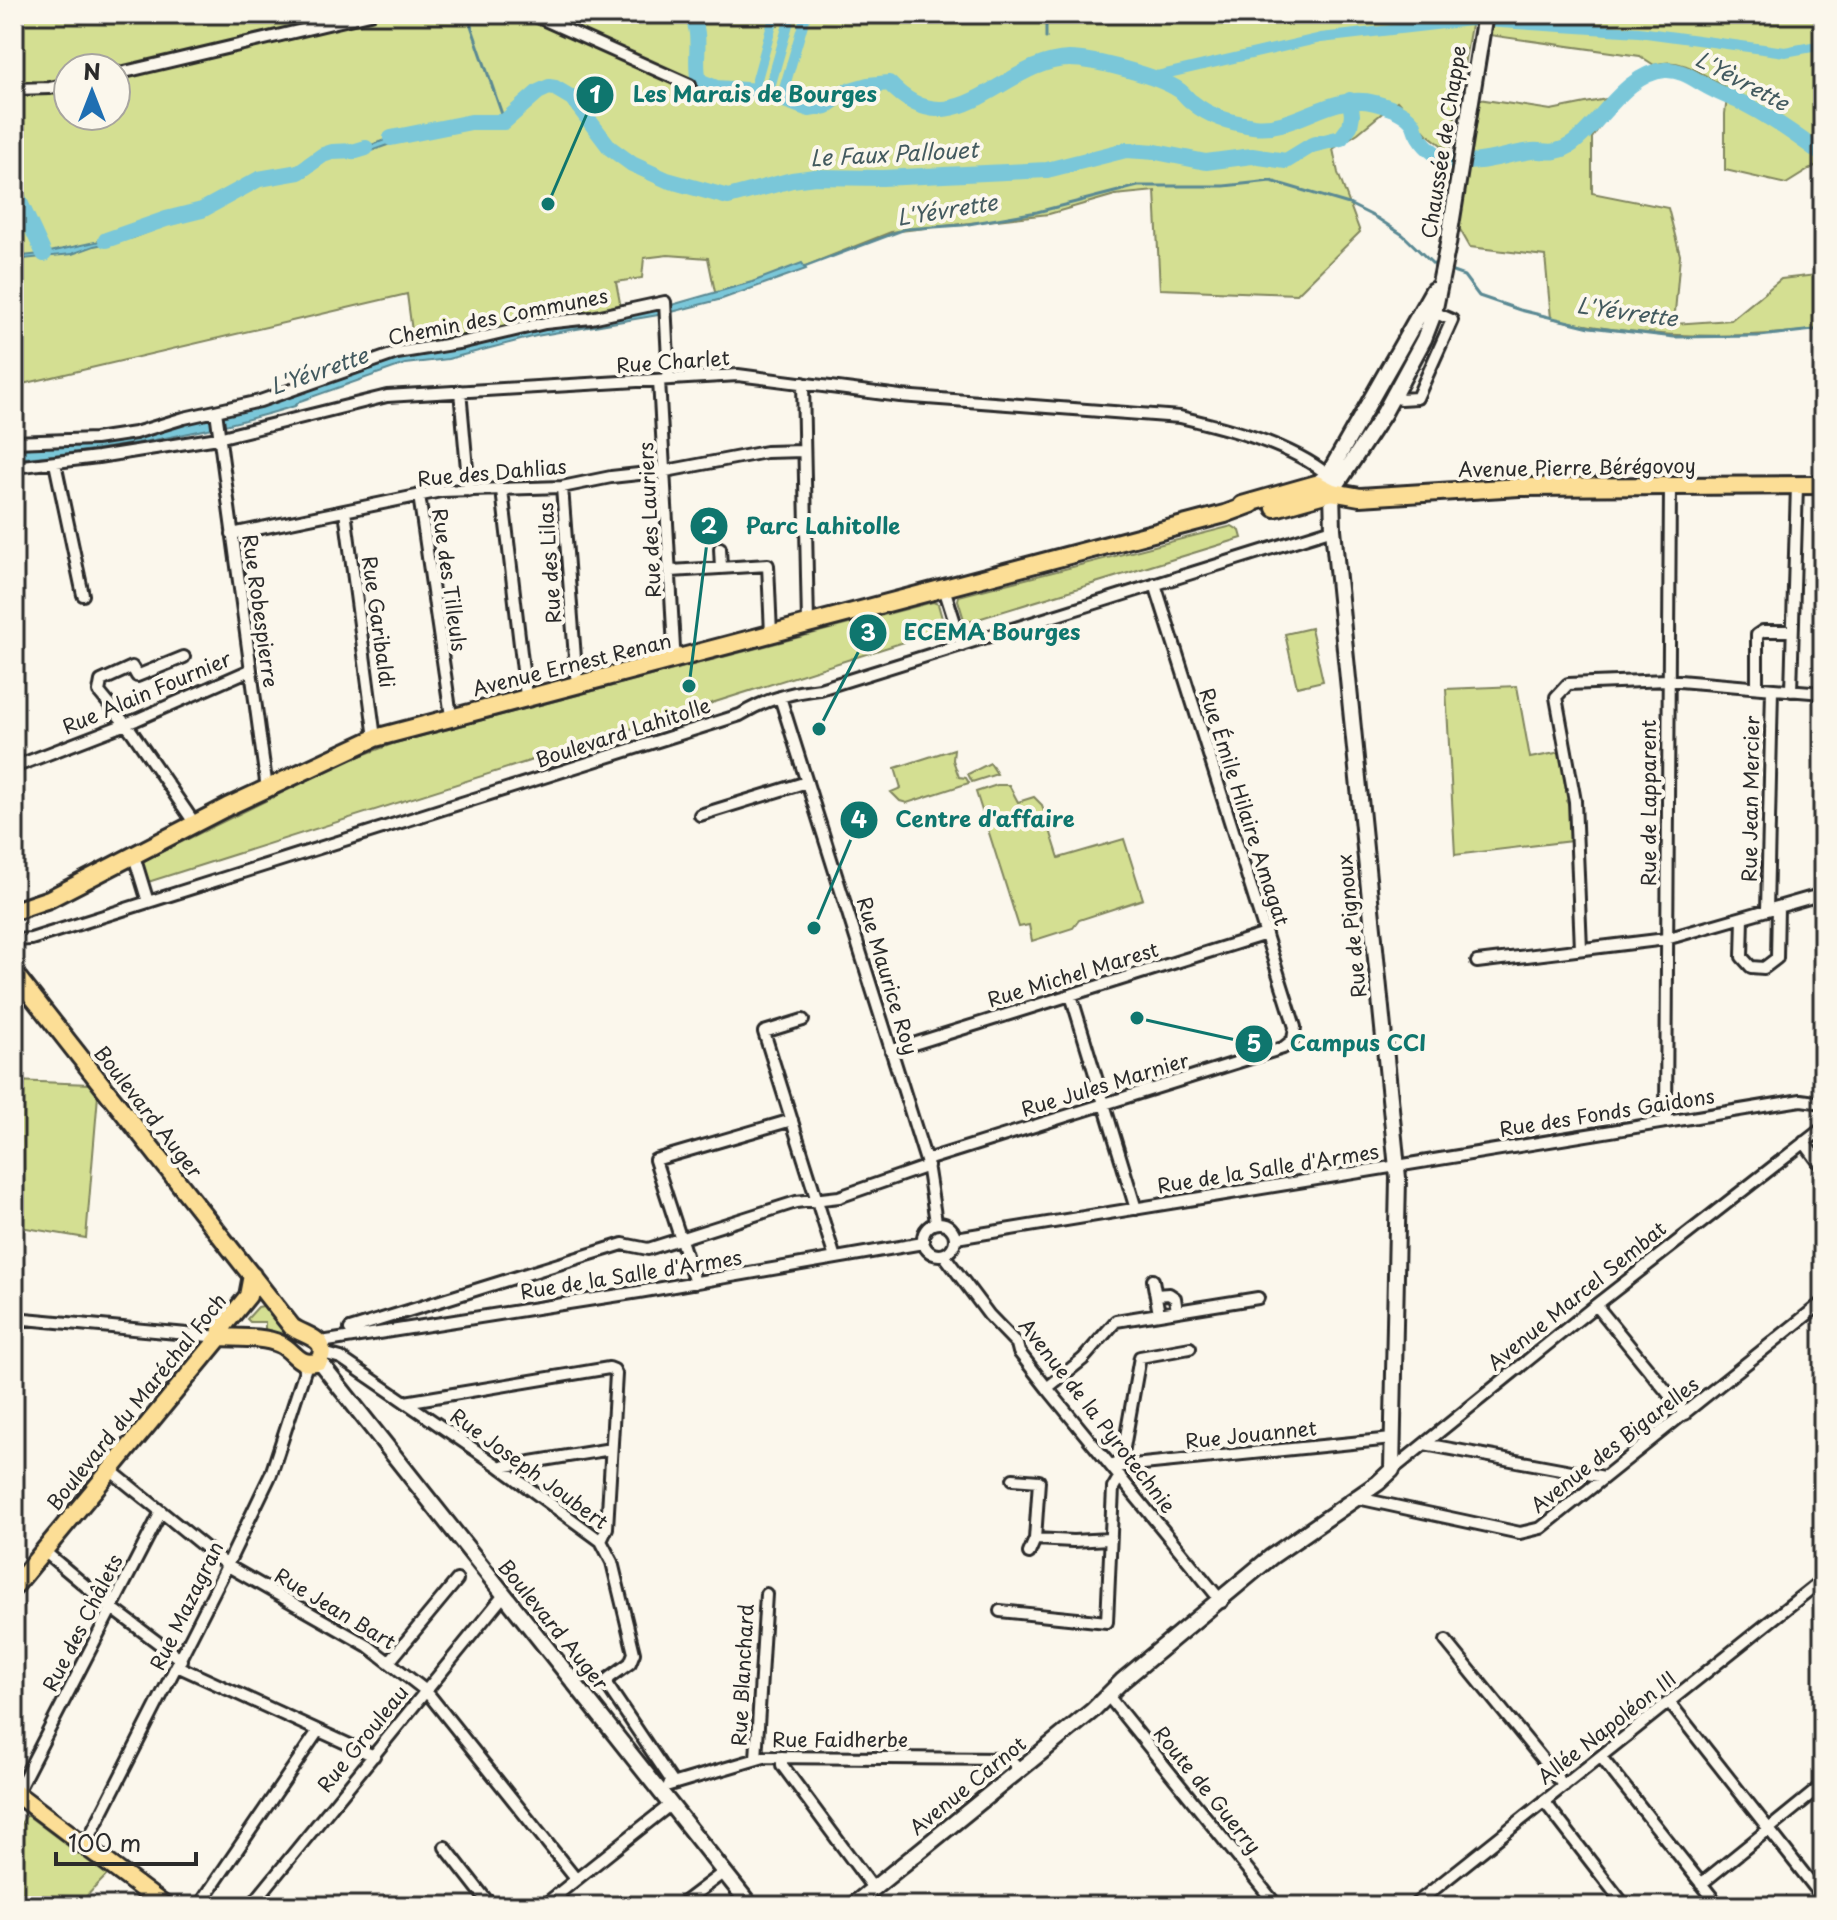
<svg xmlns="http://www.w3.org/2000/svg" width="1837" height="1920" font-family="'Playpen Sans',sans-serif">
<rect width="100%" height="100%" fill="#fbf7ec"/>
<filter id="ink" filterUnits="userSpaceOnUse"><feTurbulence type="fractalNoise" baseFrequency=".0125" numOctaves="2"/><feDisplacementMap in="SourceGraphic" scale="16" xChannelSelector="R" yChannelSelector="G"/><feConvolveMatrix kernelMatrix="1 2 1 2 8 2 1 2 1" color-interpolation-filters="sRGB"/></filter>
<g filter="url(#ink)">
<path fill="#d4df92" stroke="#80855e" stroke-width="2" fill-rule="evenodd" d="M14 14H1473L1449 151 1427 134 1397 101 1358 133 1333 149 1338 173 1360 232 1297 294 1160 289 1155 191 1115 195 1049 214 891 232 760 284 726 293 715 292 708 258 668 255 644 258 642 278 616 282 623 318 507 338 479 349 415 354 407 294 14 386ZM68 68H116V116H68Z
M1492 14H1519L1588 22 1590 14H1823V170L1815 166 1786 184 1725 170V114L1728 89C1705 76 1681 55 1654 65L1640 56 1489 35Z
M1621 96 1592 138V193L1668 208 1680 255 1674 324 1731 320 1781 279 1816 275 1815 314 1823 315V329C1732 340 1641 339 1551 318L1545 256 1470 247 1458 226 1478 99 1551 110Z
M1232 526 1240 531 1242 538 965 623 958 600 959 596Z
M933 602 938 604 945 629 145 883 142 872 144 861 151 857 349 760 395 743Z
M1311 628 1323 681 1297 687 1285 634Z
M1517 686 1530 758 1561 752 1570 797 1566 801 1570 807 1571 841 1455 855 1446 689Z
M954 749 953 760 959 777 966 778 969 783 907 803 900 801 891 792 901 788 895 768Z
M990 763 997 774 972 782 968 774Z
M997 785H1009L1018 802 1034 797 1042 805 1059 858 1124 839 1143 899 1079 920 1073 928 1032 941 1029 925 1019 927 976 792Z
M14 1081 90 1084 98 1095 86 1238 14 1226Z
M268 1305 286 1327 280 1334H265V1322H250L247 1319 258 1307Z
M27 1815 107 1875 77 1906H14V1833Z"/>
<path fill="#7ac7d9" stroke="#5a8993" stroke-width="2" d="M504 119 506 125 477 127 393 143 357 156H331L305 176 260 184 202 216 174 222 133 238 94 246 72 254 14 260V257L41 254 131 234 165 219 207 209 255 180 296 174 327 152 355 151 393 137Z
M802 263 806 269 722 299 664 314 536 336 448 359 405 364 300 401 295 406C203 434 110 450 14 459V446L100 441 234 413 279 400 396 358 448 350 498 337 668 306 752 282Z"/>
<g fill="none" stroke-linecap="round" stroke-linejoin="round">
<path stroke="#5a8993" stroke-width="3" d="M467 14 504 120
M1046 38V14
M804 267 905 229 963 225 1037 212 1138 186H1224L1271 181 1349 204 1377 218 1403 235 1434 265 1440 268
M1447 270 1464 276 1479 296 1520 310 1590 327 1674 337 1760 336 1823 329"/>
<path stroke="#7ac7d9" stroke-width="10" d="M1152 77 1321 38 1470 21 1639 32 1785 52 1823 45
M754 90 775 14
M768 94 791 14
M781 99 806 14"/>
<path stroke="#7ac7d9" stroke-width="16" d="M690 14C704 34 693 59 699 81L716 88 760 91 809 109 826 106 847 91 868 85 889 83C954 153 1003 60 1069 59 1093 59 1159 76 1179 90 1184 93 1187 99 1192 102 1210 117 1229 122 1253 126 1296 132 1330 91 1375 103 1386 106 1405 112 1412 122 1415 125 1415 130 1417 133 1422 144 1436 157 1448 160 1476 167 1505 154 1532 151 1540 150 1548 153 1556 151 1561 150 1568 147 1572 144 1601 123 1626 73 1665 70 1684 69 1697 82 1714 90 1725 96 1737 100 1747 105 1774 119 1799 137 1823 155
M391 138 471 122H504L538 92 549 87 555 88 572 98 610 148 632 164 667 180 728 197 792 180 815 177 882 178 1047 170 1126 150 1156 152 1206 162 1252 156 1286 161 1312 145 1341 138 1350 126 1352 115 1350 100
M14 189 44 254
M106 240 166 219 202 210 259 179 299 172 323 155 332 152 356 151 366 148"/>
<defs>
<path id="street" d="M531 14 690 85
M116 74 370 14
M14 89 50 88 68 84
M659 380 674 648 677 659
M803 383 808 624
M460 391 469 491
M1393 396 1400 399 1417 398 1452 320 1429 310
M216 411 267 789
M14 442 95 439 135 433 184 418 260 401 397 353 464 342 545 323 591 318 665 302 669 379
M55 463 83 595
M14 467 98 457 218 438 387 396 738 375 900 396 1180 417C1227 428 1290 444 1328 475
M562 487 577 684
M502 490 526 696
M419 495 451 716
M345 511 375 738
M232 534 441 491 562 487 611 477 666 471 766 452 804 451
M720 548 721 568
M671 571 768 565 771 634
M944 588 962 645
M184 657 137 676 132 667 101 681 99 692 132 732 195 824
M1757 687V635L1763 631H1792
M1791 691 1797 485
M780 697 927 1164 936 1222
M14 767 136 720 250 670
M700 815 807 782
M134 856 148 902
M1767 910 1772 689
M1743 917 1742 957 1751 967 1764 968 1777 958 1778 907
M14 940 31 939 740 715C764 700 791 692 820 689L1333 529
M1581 949 1575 801 1556 697 1568 684 1667 680 1823 693
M1477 962 1666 939 1823 894
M1071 995 1136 1209
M803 1020 764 1032 835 1258
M891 1051 1266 934
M1666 1121 1670 485
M1804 1142 1823 1168
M926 1160 1283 1048 1293 1040 1295 1027 1155 584
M923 1239a16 16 0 1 1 32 0a16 16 0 1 1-32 0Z
M956 1238 1801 1100 1823 1103
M944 1255 989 1315 1017 1344 1019 1352 1047 1388 1222 1602
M1153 1280 1159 1314
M695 1283 655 1160 792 1120
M1156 1295 1169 1294 1175 1298 1177 1311
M1596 1305 1685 1414
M14 1318 220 1337
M350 1329 623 1244 648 1249 796 1202 839 1197 928 1166
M14 1338 20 1319
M321 1342 639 1292 923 1243
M323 1353 341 1358 500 1467 601 1541 612 1562 634 1653 630 1663 609 1678 607 1685 673 1783
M1047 1388 1083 1359 1116 1321 1258 1298
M405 1402 609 1368 614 1370 616 1374 607 1528 601 1541
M1424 1444 1604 1477
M500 1467 611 1449
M1113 1467 1392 1439
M1113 1467 1122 1459 1140 1357 1190 1348
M110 1470 228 1566 368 1646 426 1691 576 1879
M1392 1470 1596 1305 1823 1128
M1013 1479 1039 1481 1035 1539
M1356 1496 1362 1499 1520 1533 1541 1528 1823 1302
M44 1551 112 1608 181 1660
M1029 1553 1035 1539 1073 1541 1109 1539
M1000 1611 1107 1622 1113 1488 1120 1476
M1446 1641 1564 1786
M389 1662 457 1580
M177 1666 374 1756
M1109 1697 1277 1906
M1669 1702 1823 1898
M782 1757V1765L873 1888
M1601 1757 1719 1906
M756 1759 766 1594
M669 1785 764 1757 1006 1759 1012 1761 1020 1770
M16 1794 161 1512
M1544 1801 1625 1906
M85 1846 222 1576 271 1474 307 1364
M445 1847 491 1906
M1701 1884 1823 1785
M558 1894 565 1906
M199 1906 318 1731
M251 1906 504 1595
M543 1906 671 1804
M679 1906 724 1872
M1413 1906 1823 1579"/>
<path id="secondary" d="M1320 481 1328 475 1433 290
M1332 492 1384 413 1424 339 1434 313 1448 244 1485 14
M319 1361 751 1906
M852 1906 1092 1711 1122 1681 1271 1557 1378 1483 1392 1470 1398 1178 1333 529 1332 492 1328 475"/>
<path id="primary" d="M1242 505 1316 484 1332 492 1360 497 1519 487 1823 485
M1275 508 1332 492
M14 911 49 899 227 807 375 738 1225 514 1252 504
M14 973 292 1327C306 1337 330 1338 319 1361 298 1368 296 1352 280 1344 263 1336 238 1338 220 1337
M14 1587 220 1337 221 1329 248 1296 252 1275
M14 1792 165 1906"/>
</defs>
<use href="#street" stroke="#2b2b2b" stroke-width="16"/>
<use href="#secondary" stroke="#2b2b2b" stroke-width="20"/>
<use href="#primary" stroke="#2b2b2b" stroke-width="22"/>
<use href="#street" stroke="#fbf7ec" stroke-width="10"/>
<use href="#secondary" stroke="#fbf7ec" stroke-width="14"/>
<use href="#primary" stroke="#fcde96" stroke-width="16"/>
</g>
</g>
<g text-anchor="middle" stroke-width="8" stroke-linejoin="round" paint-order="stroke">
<g font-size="20" fill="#2b2b2b" stroke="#fbf7ec">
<text transform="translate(1444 142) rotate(-81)" y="7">Chaussée de Chappe</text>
<text transform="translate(498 317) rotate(-11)" y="7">Chemin des Communes</text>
<text transform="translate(673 362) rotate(-4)" y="7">Rue Charlet</text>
<text transform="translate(1577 468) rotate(-1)" y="7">Avenue Pierre Bérégovoy</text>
<text transform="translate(492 473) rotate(-5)" y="7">Rue des Dahlias</text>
<text transform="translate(650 520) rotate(-93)" y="7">Rue des Lauriers</text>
<text transform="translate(550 563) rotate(-94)" y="7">Rue des Lilas</text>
<text transform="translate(449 580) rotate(82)" y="7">Rue des Tilleuls</text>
<text transform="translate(260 611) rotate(82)" y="7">Rue Robespierre</text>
<text transform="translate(378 622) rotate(82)" y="7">Rue Garibaldi</text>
<text transform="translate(572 665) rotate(-14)" y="7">Avenue Ernest Renan</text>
<text transform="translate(147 693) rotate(-23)" y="7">Rue Alain Fournier</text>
<text transform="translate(623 733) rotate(-18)" y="7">Boulevard Lahitolle</text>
<text transform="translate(1751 799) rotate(-89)" y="7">Rue Jean Mercier</text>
<text transform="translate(1649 803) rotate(-90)" y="7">Rue de Lapparent</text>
<text transform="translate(1244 807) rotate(72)" y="7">Rue Émile Hilaire Amagat</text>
<text transform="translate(1352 926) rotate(-96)" y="7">Rue de Pignoux</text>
<text transform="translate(1073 975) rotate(-17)" y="7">Rue Michel Marest</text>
<text transform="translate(887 976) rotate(73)" y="7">Rue Maurice Roy</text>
<text transform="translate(1105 1085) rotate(-17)" y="7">Rue Jules Marnier</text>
<text transform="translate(148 1112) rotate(52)" y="7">Boulevard Auger</text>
<text transform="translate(1607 1113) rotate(-9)" y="7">Rue des Fonds Gaidons</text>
<text transform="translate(1268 1169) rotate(-9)" y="7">Rue de la Salle d'Armes</text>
<text transform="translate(631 1275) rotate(-9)" y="7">Rue de la Salle d'Armes</text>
<text transform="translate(1577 1296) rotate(-39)" y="7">Avenue Marcel Sembat</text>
<text transform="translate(137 1402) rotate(-51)" y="7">Boulevard du Maréchal Foch</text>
<text transform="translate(1097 1416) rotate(52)" y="7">Avenue de la Pyrotechnie</text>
<text transform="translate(1251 1435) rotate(-6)" y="7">Rue Jouannet</text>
<text transform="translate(1615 1445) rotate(-38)" y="7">Avenue des Bigarelles</text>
<text transform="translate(529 1469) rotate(36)" y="7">Rue Joseph Joubert</text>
<text transform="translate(187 1606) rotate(-64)" y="7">Rue Mazagran</text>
<text transform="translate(335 1609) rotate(31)" y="7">Rue Jean Bart</text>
<text transform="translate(83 1623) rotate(-63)" y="7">Rue des Châlets</text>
<text transform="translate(553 1625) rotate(51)" y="7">Boulevard Auger</text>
<text transform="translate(743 1675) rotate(-87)" y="7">Rue Blanchard</text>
<text transform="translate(1607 1728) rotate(-38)" y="7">Allée Napoléon III</text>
<text transform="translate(363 1739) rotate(-51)" y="7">Rue Grouleau</text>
<text x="840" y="1747">Rue Faidherbe</text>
<text transform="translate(968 1786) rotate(-39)" y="7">Avenue Carnot</text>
<text transform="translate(1207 1790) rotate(51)" y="7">Route de Guerry</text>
</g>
<g font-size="22" font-style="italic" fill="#435a5f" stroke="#fbf7ec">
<text transform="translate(1742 81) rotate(28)" y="8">L'Yèvrette</text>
<text transform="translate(894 154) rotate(-3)" y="8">Le Faux Pallouet</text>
<text transform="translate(947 210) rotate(-9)" y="8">L'Yévrette</text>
<text transform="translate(1627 312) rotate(8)" y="8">L'Yévrette</text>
<text transform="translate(319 371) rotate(-19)" y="8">L'Yévrette</text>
</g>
</g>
<path fill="none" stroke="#0f766e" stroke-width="3" d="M548 204L595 95M689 686L709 526M819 729L868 633M814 928L859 820M1137 1018L1254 1044"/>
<g fill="#0f766e" stroke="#fbf7ec" stroke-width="3">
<circle cx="548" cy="204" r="8"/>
<circle cx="689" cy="686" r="8"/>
<circle cx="819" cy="729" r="8"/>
<circle cx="814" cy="928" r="8"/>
<circle cx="1137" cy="1018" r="8"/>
<circle cx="595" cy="95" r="20"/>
<circle cx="709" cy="526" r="20"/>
<circle cx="868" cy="633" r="20"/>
<circle cx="859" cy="820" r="20"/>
<circle cx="1254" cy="1044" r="20"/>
</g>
<g font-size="24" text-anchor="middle" font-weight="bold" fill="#fff">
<text x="595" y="103">1</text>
<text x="709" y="534">2</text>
<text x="868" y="641">3</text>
<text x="859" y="828">4</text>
<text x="1254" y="1052">5</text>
</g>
<g font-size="22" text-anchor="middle" font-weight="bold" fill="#0f766e" stroke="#fbf7ec" stroke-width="8" stroke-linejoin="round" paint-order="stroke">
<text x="755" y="102">Les Marais de Bourges</text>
<text x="823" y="534">Parc Lahitolle</text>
<text x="992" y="640">ECEMA Bourges</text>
<text x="985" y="827">Centre d'affaire</text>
<text x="1358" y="1051">Campus CCI</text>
</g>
<rect width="1837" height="1920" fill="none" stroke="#fbf7ec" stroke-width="48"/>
<rect x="24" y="24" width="1789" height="1872" fill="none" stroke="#2b2b2b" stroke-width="3" filter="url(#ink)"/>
<g transform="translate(92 92)"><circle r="38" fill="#fbf7ec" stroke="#a8a59f" stroke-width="2"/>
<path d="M0-6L14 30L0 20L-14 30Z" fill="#1f6fb2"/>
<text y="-12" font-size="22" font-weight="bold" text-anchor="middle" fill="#2b2b2b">N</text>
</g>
<path d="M56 1852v12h140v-12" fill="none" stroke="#2b2b2b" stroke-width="4"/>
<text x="68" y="1852" font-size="24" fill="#2b2b2b" stroke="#fbf7ec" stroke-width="6" paint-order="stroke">100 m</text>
</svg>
